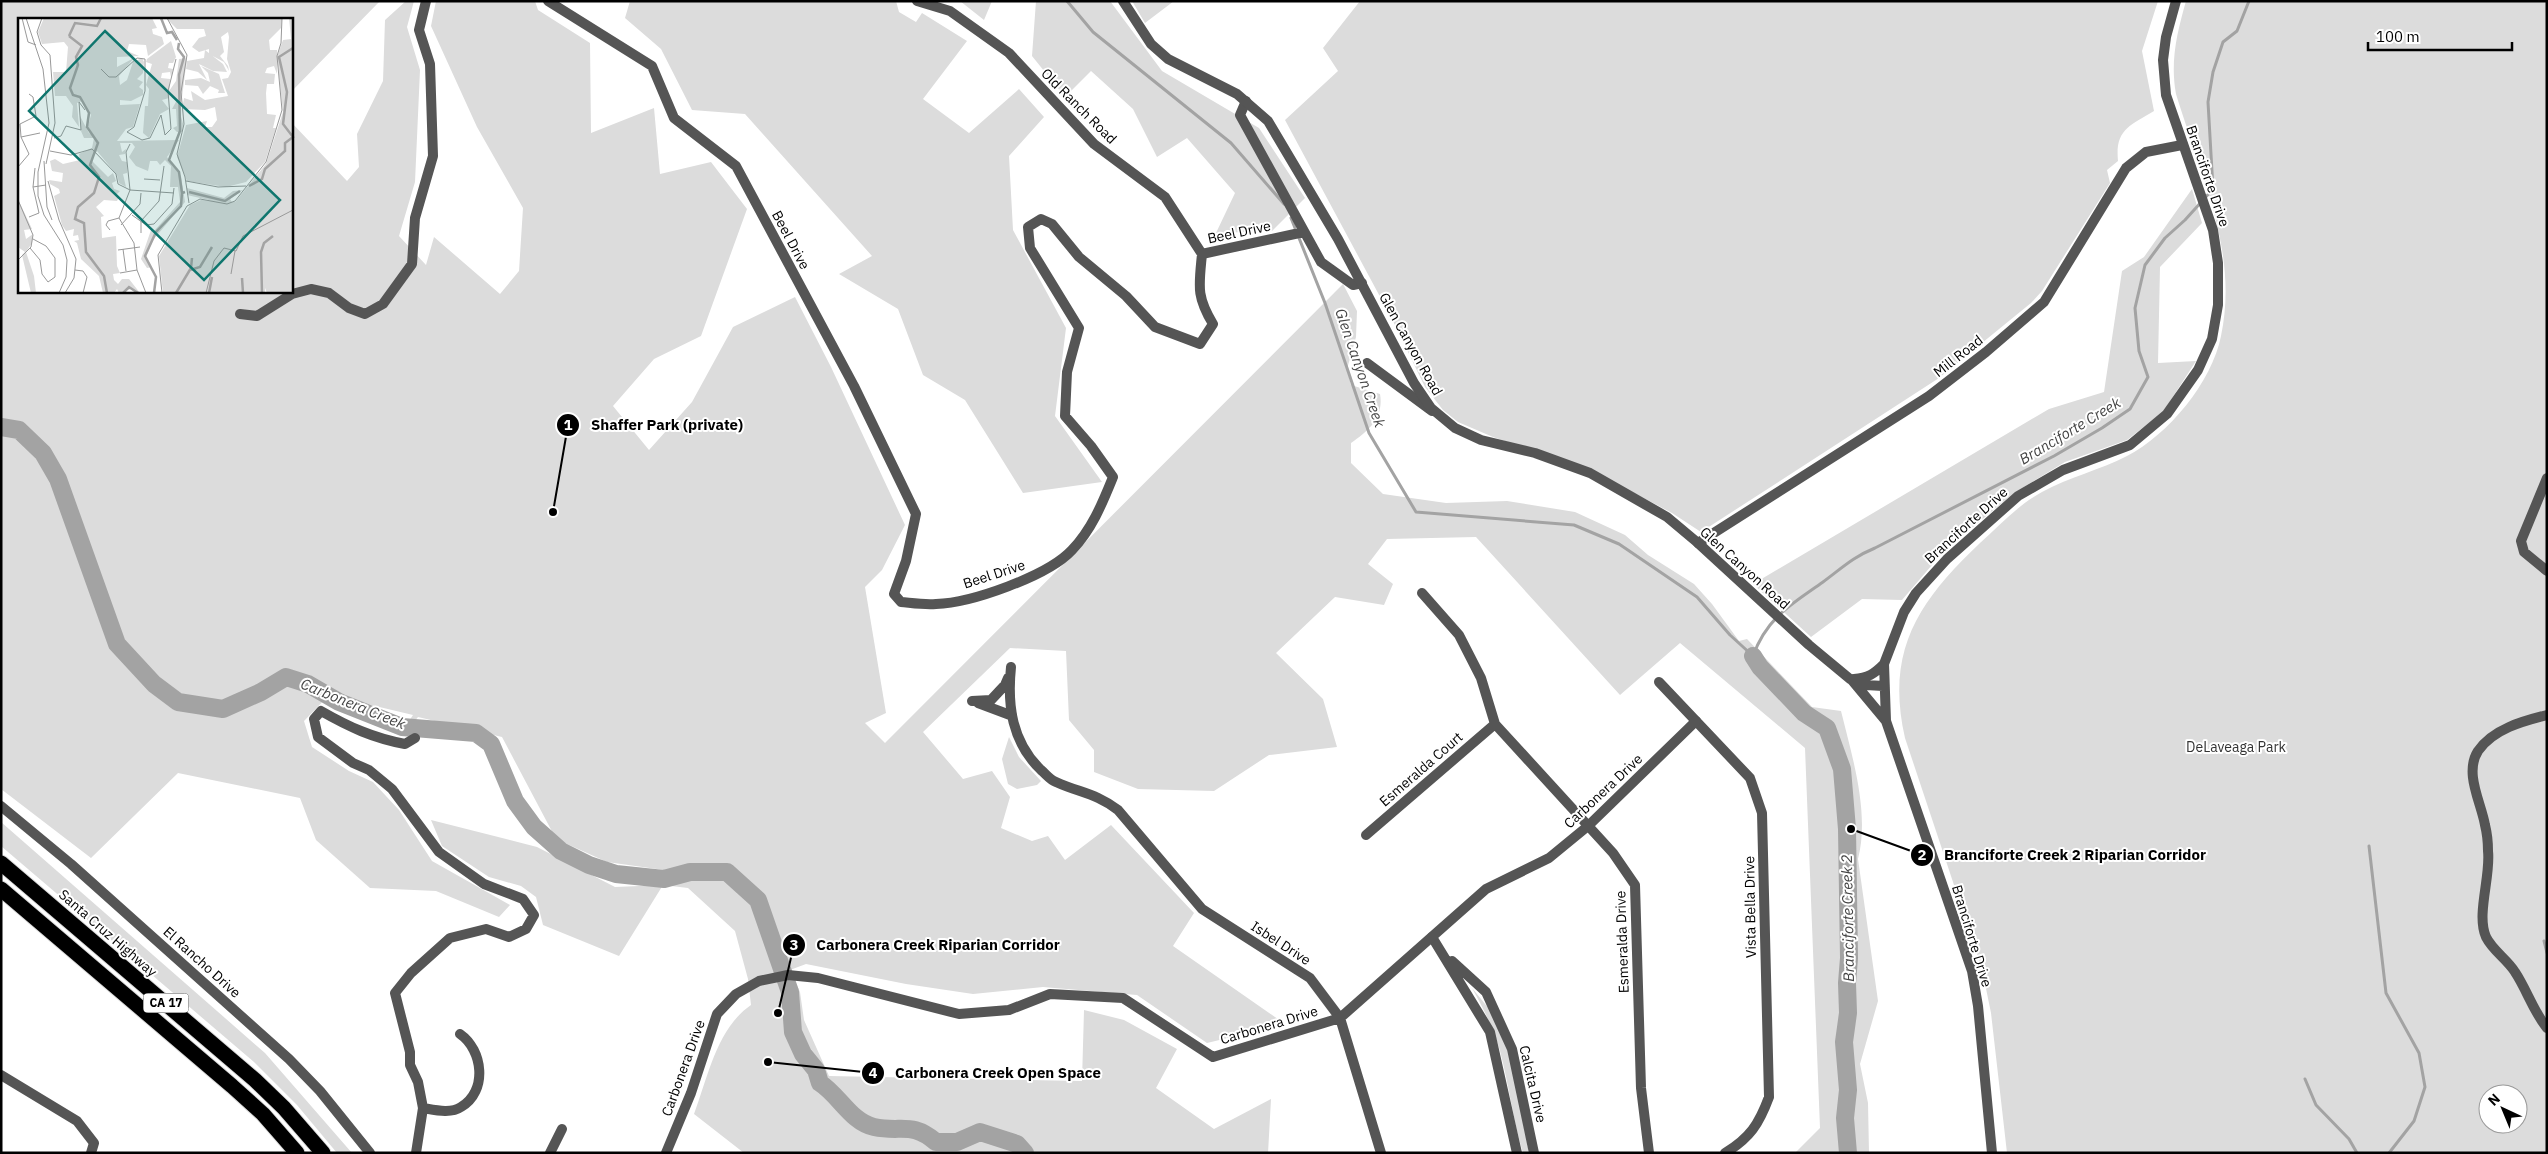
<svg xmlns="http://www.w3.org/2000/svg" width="2548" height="1154" font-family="'IBM Plex Sans',sans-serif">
<rect width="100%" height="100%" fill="#fff"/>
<path fill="#dcdcdc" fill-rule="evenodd" d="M1 1H380L291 92V19H19V291H291V122L347 181 359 167 357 134 383 81 385 20 406 1H414L407 27 420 70 415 182 399 236 426 265 434 237 500 294 519 271 523 208 477 127 431 26 436 1H535L538 10 590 43 591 133 654 108 660 174 711 162 747 209 701 336 654 359 613 406 649 450 692 402 733 327 795 297 831 367 905 525 882 570 865 587 886 713 865 723 885 743 1343 284 1357 311 1356 337 1347 369 1351 385 1380 394C1384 417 1369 431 1351 443V463L1383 494 1446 503 1507 501 1575 512 1625 535 1648 555 1694 584 1712 604 1739 641 1747 639 1812 707 1841 711C1852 756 1870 813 1858 859L1878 1001 1860 1064 1868 1103 1869 1153H1795L1820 1128 1805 748 1680 643 1620 695 1476 537 1387 539 1368 564 1393 584 1384 605 1335 597 1276 653 1323 699 1337 747 1269 755 1214 791 1138 789 1094 772V750L1069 720 1066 651 1010 648 923 732 963 779 992 771 1010 797 1001 828 1032 841 1048 836 1065 860 1111 825 1194 913 1173 946 1285 1024 1207 1043 1137 995 1043 987 973 994 906 984 806 964 790 970 800 992 804 1020 829 1076 1082 1081 1084 1010 1124 1020 1177 1049 1156 1088 1214 1129 1271 1099 1268 1153H744L694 1114C708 1077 717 1028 751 1005L748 979 735 931 688 888 663 885 619 956 543 925 536 897 521 886 489 877 442 846 431 820 537 847 615 887 663 885 671 871 607 862 556 839 502 737 418 717 414 722 409 721 413 715 329 695 304 721 312 747 349 771 373 782 399 810 432 861 510 905 499 917 436 891 370 888 316 840 300 798 178 773 91 858 1 789Z
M630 1H896L899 12 916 22 922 13 967 41 923 99 969 133 1019 89 1044 117 1009 156 1013 230 1066 328 1055 416 1102 482 1023 493 965 400 923 375 898 309 839 274 872 256 745 114 692 110 661 49 625 18Z
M960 1H992L984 20Z
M1036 1H1110L1162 71 1259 128 1305 198 1272 231 1216 233 1235 193 1187 138 1157 157 1133 109 1091 71 1065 97 1032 56Z
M1132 1H1174L1145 23Z
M1360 1H2158L2142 51 2154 111C2129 126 2115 130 2118 161L2107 170 2110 183 2042 291 2031 303 1939 378 1701 532 1672 513 1587 468 1493 437 1458 422 1443 410 1425 387 1392 319 1285 120 1338 71 1323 48Z
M2186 1H2547V1153H2007L1991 1013 1982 969 1905 738C1885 650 1919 601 1980 543 2000 525 2018 505 2042 492 2069 477 2100 470 2127 456 2168 435 2212 382 2221 336 2239 252 2200 173 2176 94 2170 61 2177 33 2186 1ZM2488 1094H2518V1124H2488Z
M2192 189 2202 223 2160 267 2158 363 2196 361 2163 412 2127 440 2065 462 2014 493 1944 551 1902 600 1862 599 1811 637 1753 584 2049 409 2104 392 2122 271 2144 257Z
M1009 737 1019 757 1041 781 1037 785 1017 789 1008 784 1002 759Z
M1 822 265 1053 352 1153H337L297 1105 254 1062 1 846Z
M1472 988 1490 1010 1509 1049 1529 1153H1523C1513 1120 1509 1085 1500 1051 1494 1029 1483 1008 1472 988Z"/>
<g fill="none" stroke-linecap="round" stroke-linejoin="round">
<path stroke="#a3a3a3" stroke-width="3" d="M1067 1 1093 32 1231 143 1284 204
M1291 218 1325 303 1369 433 1416 512 1574 525 1619 544 1697 597 1730 635 1753 656C1767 617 1792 604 1823 582 1842 568 1853 557 1875 548L2054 456 2102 428 2130 409 2148 377 2139 351 2135 308 2145 265 2165 238 2185 220 2213 189 2208 102 2213 72 2223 42 2237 31 2249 1
M2369 846 2386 993 2419 1053 2425 1087 2414 1121 2389 1153
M2544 941 2547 953
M2305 1079 2316 1105 2349 1139 2357 1153"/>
<path stroke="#a3a3a3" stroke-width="18" d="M1 427 19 430 43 453 58 479 117 644 154 684 178 702 223 709 261 692 286 677 308 684 339 702 402 727 476 733 491 744 515 801 534 827 561 851 589 865 616 874 664 879 690 872H727L758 900 790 992 793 1032 803 1054 816 1070 820 1083C839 1095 851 1122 874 1127 902 1133 911 1121 936 1142H957L980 1132 1017 1144 1025 1153
M1753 656 1760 667 1804 713 1827 728 1842 769 1847 829 1849 958 1847 983 1848 1013 1844 1042 1848 1090 1845 1118 1848 1153"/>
<defs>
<path id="motorway" d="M1 863 255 1080 284 1108 323 1153
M1 889 232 1086 263 1114 297 1153"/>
</defs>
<use href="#motorway" stroke="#dbdbdb" stroke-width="17"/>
<path stroke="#555" stroke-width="10" d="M548 1 652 66 674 118 736 166 854 386 916 514 906 561 894 594 901 602C912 603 924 605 936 604 971 603 1048 576 1072 550 1092 529 1102 504 1113 477L1091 446 1065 416 1067 372 1079 328 1030 248 1028 227 1041 219 1052 224 1079 257 1126 296 1155 327 1200 344 1213 324C1196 296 1199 286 1202 254
M917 1 950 11 1009 53 1094 144 1165 197 1202 254
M1246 101 1240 115 1321 262 1353 285 1362 283
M1202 254 1304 232
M240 314 257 316 292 294 311 289 329 293 349 308 365 314 383 304 412 264 415 218 433 156 430 64 419 30 426 1
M1367 363 1432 411
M2547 478 2521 541 2524 552 2547 571
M1698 543 1929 396 1986 352 2044 302 2126 168 2146 152 2182 145
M1422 593 1459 635 1481 678 1495 724 1613 853 1635 885 1641 1088 1649 1153
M1011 667C1007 706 1012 742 1041 770 1046 774 1050 780 1056 782 1080 793 1096 793 1118 810L1202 909 1310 978 1340 1018
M1659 682 1750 778 1762 813 1769 1097C1759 1124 1750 1138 1725 1153
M972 701 991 700 1005 685 1008 678
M978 703 1010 715
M2547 715C2523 721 2493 729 2478 751 2464 773 2481 802 2485 825 2487 833 2488 842 2488 851 2491 876 2476 915 2486 937 2493 951 2507 959 2515 972 2527 990 2533 1011 2547 1028
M415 738 405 744C373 738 349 727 321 711L314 719 318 737 353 763 369 770 392 789 439 852 484 884 523 899 534 915 526 929 509 937 486 929 450 938 411 973 395 993 410 1052V1065L418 1082 423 1108 416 1153
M1366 835 1495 724
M1432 937 1490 1032 1517 1153
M1452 961 1486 992 1512 1049 1534 1153
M1 1075 77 1121 94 1143 91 1153
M423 1108C435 1110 451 1114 461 1107 488 1091 483 1050 460 1034
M550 1153 562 1129"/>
<path stroke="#555" stroke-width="10" d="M1123 1 1151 44 1168 59 1237 94 1268 121 1338 239 1414 383 1431 408 1455 428 1481 440 1535 453 1590 473 1667 517 1698 543 1809 645 1850 679 1866 685 1883 686
M1851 679 1886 721
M1854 679C1868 678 1874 674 1884 664
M1 806 71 864 289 1059 320 1091 370 1153
M1340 1018 1381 1153
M666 1153 691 1093 717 1014 736 994 759 981 788 975 818 978 959 1014 1009 1010 1050 994 1123 998 1213 1057 1340 1018 1486 889 1549 858 1588 826 1696 721
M1992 1153 1978 1006 1972 971 1886 721 1884 664 1904 612 1916 593 1947 559 2018 496 2063 470 2130 445 2167 414 2198 370 2212 339 2218 305V263L2213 230 2166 95 2163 60 2166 37 2176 1"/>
<use href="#motorway" stroke="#000" stroke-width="15"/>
</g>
<g text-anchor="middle" stroke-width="4" stroke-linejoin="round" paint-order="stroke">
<rect fill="#fff" stroke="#4c4c4c" stroke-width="1" x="143.5" y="993.5" width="45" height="19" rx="4"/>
<g font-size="12" font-weight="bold" fill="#000">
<text x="166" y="1007">CA 17</text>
</g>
<g font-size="14" fill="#000" stroke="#fff">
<text transform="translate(1079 106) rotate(45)" y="5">Old Ranch Road</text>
<text transform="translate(2208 176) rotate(71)" y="5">Branciforte Drive</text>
<text transform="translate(1239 232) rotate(-12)" y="5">Beel Drive</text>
<text transform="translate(791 240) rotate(62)" y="5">Beel Drive</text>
<text transform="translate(1411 344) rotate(61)" y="5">Glen Canyon Road</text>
<text transform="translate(1958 356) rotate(-38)" y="5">Mill Road</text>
<text transform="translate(1966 525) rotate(-42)" y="5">Branciforte Drive</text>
<text transform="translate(1745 568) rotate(42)" y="5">Glen Canyon Road</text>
<text transform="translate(994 574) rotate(-18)" y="5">Beel Drive</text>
<text transform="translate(1421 769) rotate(-41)" y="5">Esmeralda Court</text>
<text transform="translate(1603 791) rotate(-43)" y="5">Carbonera Drive</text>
<text transform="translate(1750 907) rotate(-91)" y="5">Vista Bella Drive</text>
<text transform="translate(108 933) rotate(41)" y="5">Santa Cruz Highway</text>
<text transform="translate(1972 936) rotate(73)" y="5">Branciforte Drive</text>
<text transform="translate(1622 942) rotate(-92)" y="5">Esmeralda Drive</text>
<text transform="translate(1281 943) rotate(33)" y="5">Isbel Drive</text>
<text transform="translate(202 962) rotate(42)" y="5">El Rancho Drive</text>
<text transform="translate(1269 1025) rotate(-17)" y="5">Carbonera Drive</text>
<text transform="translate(683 1068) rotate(-70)" y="5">Carbonera Drive</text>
<text transform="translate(1533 1084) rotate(77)" y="5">Calcita Drive</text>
</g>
<g font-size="14" fill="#333" stroke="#fff">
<text x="2236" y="752">DeLaveaga Park</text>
</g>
<g font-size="15" font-style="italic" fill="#444" stroke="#fff">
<text transform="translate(1360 368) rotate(71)" y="5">Glen Canyon Creek</text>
<text transform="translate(2070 431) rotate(-31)" y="5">Branciforte Creek</text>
<text transform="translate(353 704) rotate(22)" y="5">Carbonera Creek</text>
<text transform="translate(1848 918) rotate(-91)" y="5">Branciforte Creek 2</text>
</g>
</g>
<g transform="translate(18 18)">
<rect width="275" height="275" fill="#fff"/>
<path d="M26 0H134L139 10 134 11 135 16 144 19 146 26 130 38 128 27 111 26 109 33 121 38 99 39V49L116 40 101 58 102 67 109 62 115 44 124 40 126 44 125 55 119 61 125 64 121 69 125 72V77L113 83 102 82V87L122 86 115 109 108 111 99 123 161 122 149 139 163 158 167 184 135 222 128 239 134 249 129 250 123 241 133 212H137L162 184 160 169H152L153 148 147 142 142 147 139 143H132L130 153 118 148 111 139 117 129 114 125H102L104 134 108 131 107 136 101 137 104 143 109 144V155L105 156 108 169 101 165 99 157 79 133 73 142 90 159 95 155 98 163 94 165 96 171 102 173 98 177 101 179 99 183 86 182 78 189 86 198 83 199 84 220 98 218 99 248 102 255 95 256 96 262 100 266 104 261H111L122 275 113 271 101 275 99 271 96 275H85L81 258 63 241 59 225 56 223 61 222 60 217 55 218 56 211 48 213 44 207 36 178 42 175 41 171 32 166 31 162 44 164 45 155 34 153 32 143 37 141 45 146 62 142 61 136 74 130 76 120H66L63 113 62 98 71 115 75 117 70 108 73 97 64 83 59 85 61 109 54 99 55 88 48 78H37L35 54H48L50 29 46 24 24 26 20 14ZM148 0H264L263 10 251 22 252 32H259V56L256 48 249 50 247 55 257 56 256 66H249L248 75 249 96 258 97 255 110H258L247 144 228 164 208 169 169 163 159 139 168 107 189 103 187 109H194L199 102 197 89 187 92 164 91 166 80 175 83 173 73 187 82 210 78 204 61 210 60 213 54 209 41 211 19 210 14 203 19 206 34 202 38 210 48 211 53 206 44 191 36V31L181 34 174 29 181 20 188 18 186 11H159ZM271 0H275V275H249L247 270V275H145L141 238 172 187 183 182 217 184 248 146 265 94 259 39 265 22 273 21ZM153 23 158 39 155 45H151L150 50 155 51 153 59 152 54 144 55 143 60 152 61 151 80 144 82 151 91 142 96 131 120 125 115 127 88H130L131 71 128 67 134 46 128 44 129 41ZM187 32 205 46 209 54 195 53 181 46 189 62 180 54 168 51 169 43 186 40ZM169 40 162 95 165 106 164 114H159L155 110 159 108 158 91H154L159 82 154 80 151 73 158 63 161 41ZM183 48 201 56 207 75H200L201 72 192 68 185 76 180 68 167 67V62L183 60 192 64 190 55ZM169 170 206 180 215 173 225 172 212 181 214 184 204 185 169 177ZM0 181 14 211 6 212 8 221 15 216 14 225 8 234 16 258 18 275H13L4 237 7 234 0 229Z" fill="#dcdcdc"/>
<path fill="none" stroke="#a3a3a3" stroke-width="2.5" d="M143 0 149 15 154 14 159 22M51 18 57 5 79 8 83 0M51 18 64 28 58 39 60 47 52 70 55 77 62 79 71 95 69 109 80 125 72 147 81 159 76 175 60 189 57 201 66 205 68 234 86 258 89 275M161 25 160 31 166 39 161 57 162 113 151 142 161 154 164 175 167 174M231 168 244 161 247 151 267 133V125L275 119 265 106 269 74 261 39 275 30M171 174 207 183 222 173M172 252 182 249 194 229M224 260 225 275M105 275 111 269 120 275M136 275 138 259 127 238 138 214 163 188 164 175M158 275 173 250 174 240M191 275 194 259M244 275 243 234 246 225 255 218"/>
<path fill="none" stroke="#999" stroke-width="1" d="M4 0 10 24 18 27M8 0 25 51 31 105 20 154V178L26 197 45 227 49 242 48 259 41 275M24 0 19 14 23 27 32 37 37 105 28 146M149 0 169 37 163 74 166 106 159 136 167 159 171 185M83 51 91 59H98L119 40 127 41V73L116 109 109 114 124 122 132 120 143 97 147 117 153 111 150 73 158 41M3 119 22 115M36 120 43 118 48 108 63 112 61 84 67 92M112 126 108 134 112 172 101 200 116 225 119 252 128 275M32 133 53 137 74 131 98 156 100 166 112 172 156 175M26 143 29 189 34 202M126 161 142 162M30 163 41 202 58 241 56 260 47 275M168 163 200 169 228 168M15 169 17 150M0 172V149L11 136 3 119 2 106 18 98 15 79 11 76M0 182 15 217 13 229 0 242M114 197 128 207 136 206 154 186 156 170M11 199 21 195 15 169 28 167M103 207 122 186 123 175M92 212 88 207 90 203 101 200M123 215V203L141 183 146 148M15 221 28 228 37 240V259L30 264M12 230 22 242 24 256 30 264M105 231 108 253M100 232 122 229M57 252 65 253 69 259 65 275M102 255 119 252M213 256 217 233M144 275 140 237 169 188 182 181 209 186 217 183 248 144 264 92 259 38 263 25 264 0M188 275 196 243 206 230 218 233 225 218 275 192"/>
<path fill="#0f766e" fill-opacity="0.15" stroke="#0f766e" stroke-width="2.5" d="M87 13 262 182 186 262 11 93Z"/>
<rect width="275" height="275" fill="none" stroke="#000" stroke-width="2.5"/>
</g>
<path fill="none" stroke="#000" stroke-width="2" d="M553 512L568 425M1851 829L1922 855M778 1013L794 945M768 1062L873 1073"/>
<g fill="#000" stroke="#fff" stroke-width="2">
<circle cx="553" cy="512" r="5"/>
<circle cx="1851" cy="829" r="5"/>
<circle cx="778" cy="1013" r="5"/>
<circle cx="768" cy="1062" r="5"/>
<circle cx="568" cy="425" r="12"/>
<circle cx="1922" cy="855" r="12"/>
<circle cx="794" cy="945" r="12"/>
<circle cx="873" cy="1073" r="12"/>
</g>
<g font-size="15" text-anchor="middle" font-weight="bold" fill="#fff">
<text x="568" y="430">1</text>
<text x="1922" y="860">2</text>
<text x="794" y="950">3</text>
<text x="873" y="1078">4</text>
</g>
<g font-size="15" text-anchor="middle" font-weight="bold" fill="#000" stroke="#fff" stroke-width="4" stroke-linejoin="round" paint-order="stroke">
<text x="667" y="430">Shaffer Park (private)</text>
<text x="2075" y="860">Branciforte Creek 2 Riparian Corridor</text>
<text x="938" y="950">Carbonera Creek Riparian Corridor</text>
<text x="998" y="1078">Carbonera Creek Open Space</text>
</g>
<rect width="2548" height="1154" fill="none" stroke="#000000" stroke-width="5"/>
<g transform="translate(2503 1109) rotate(316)"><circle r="24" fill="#ffffff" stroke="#999999"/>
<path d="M0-4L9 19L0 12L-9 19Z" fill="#000000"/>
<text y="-8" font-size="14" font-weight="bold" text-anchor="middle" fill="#000000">N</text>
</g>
<path d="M2368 42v8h144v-8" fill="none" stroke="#000000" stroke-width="2.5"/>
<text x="2376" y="42" font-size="15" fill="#000000" stroke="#ffffff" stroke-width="4" paint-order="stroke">100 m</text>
</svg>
